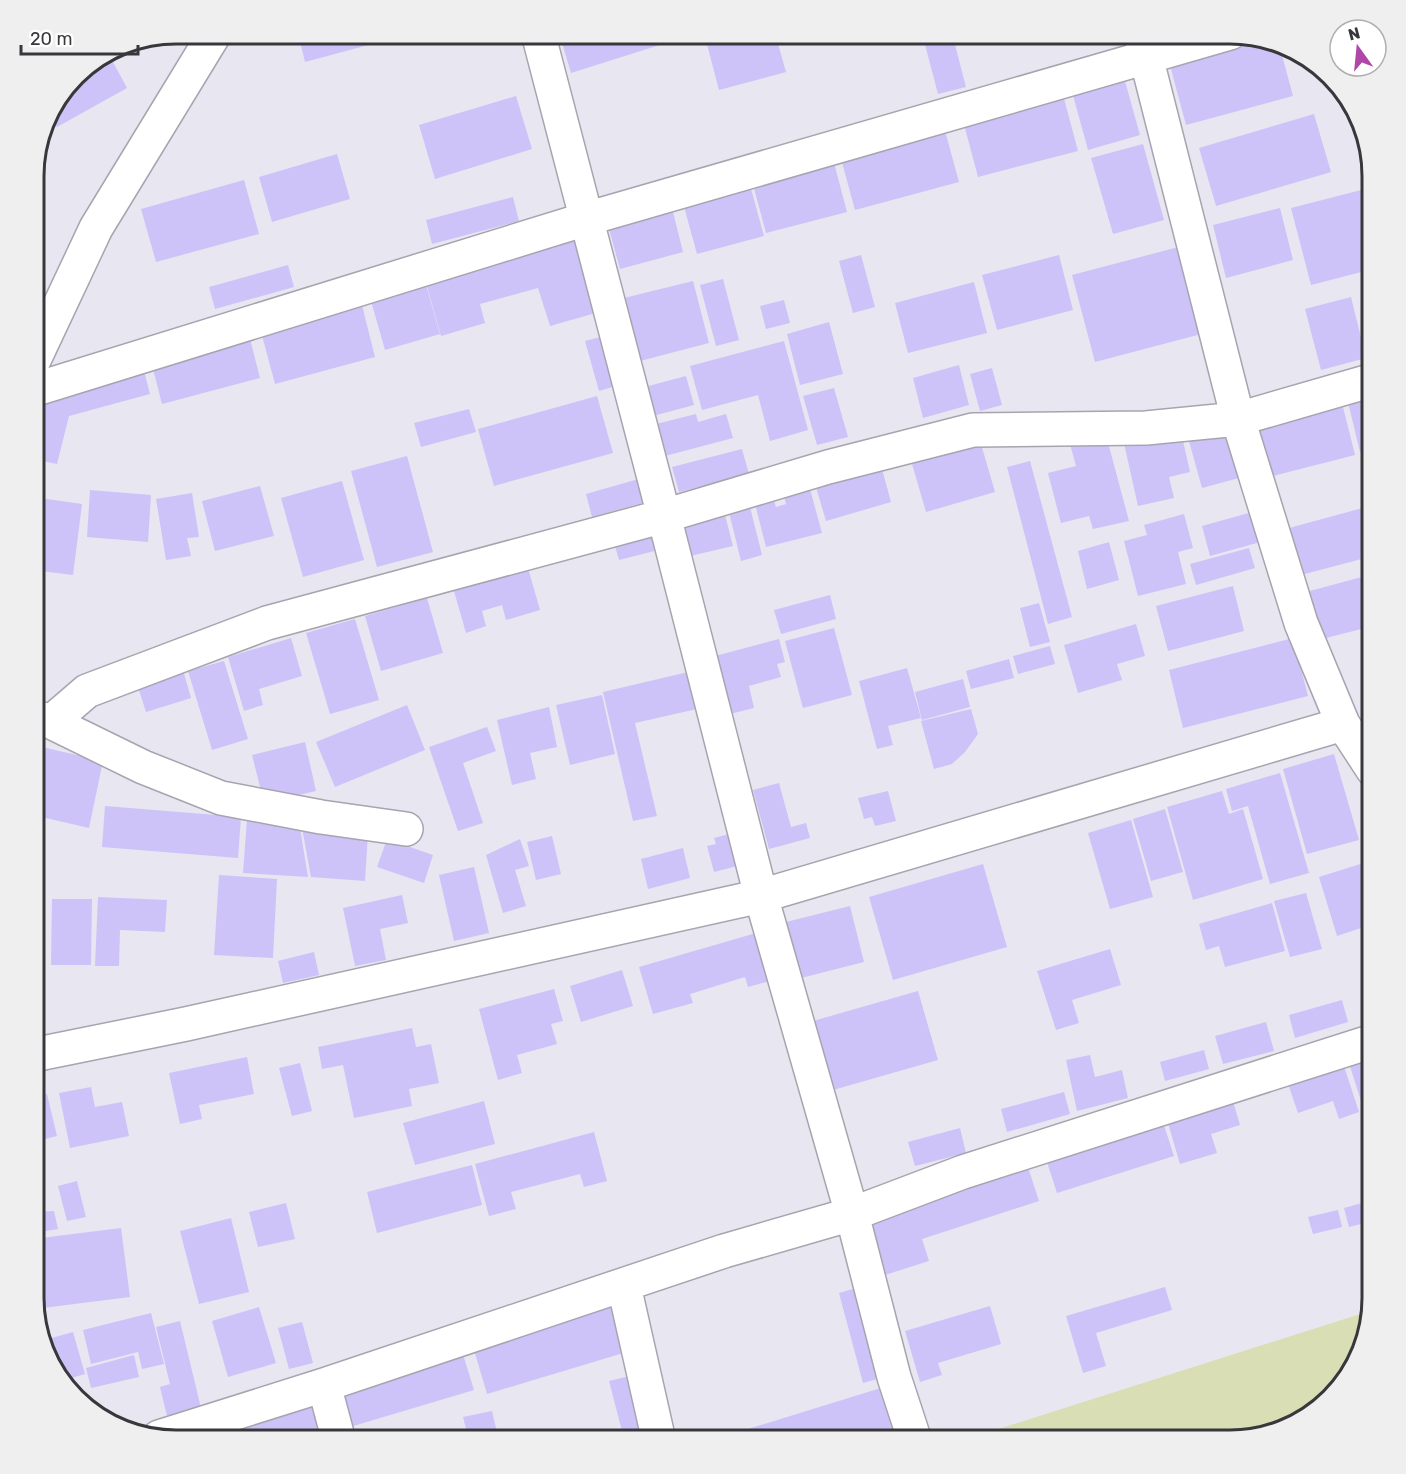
<svg xmlns="http://www.w3.org/2000/svg" width="1406" height="1474" font-family="Rubik,sans-serif">
<rect width="100%" height="100%" fill="#e8e6f1"/>
<path fill="#d9deb4" d="M1370 1311 1358 1361 1324 1406 1277 1433 1231 1441H975L989 1432Z"/>
<path fill="#cdc3f9" d="M298 33H401L402 36 305 62Z
M559 33H684L685 37 571 73Z
M704 33H775L786 72 719 90Z
M785 33H831V34L788 45Z
M922 33H952L966 87 938 94Z
M1250 36 1279 44 1293 96 1186 125 1168 58Z
M124 43 129 53 113 62 127 88 57 127 48 112 81 69Z
M1123 74 1140 135 1088 150 1071 88Z
M1062 91 1078 151 978 177 962 117Z
M516 96 532 149 435 179 419 125Z
M1314 114 1331 172 1216 206 1199 148Z
M944 127 959 182 855 210 840 155Z
M1143 144 1164 220 1113 234 1091 158Z
M337 154 350 199 272 222 259 177Z
M833 159 847 212 766 233 752 181Z
M244 180 259 234 156 262 141 209Z
M750 185 764 236 697 254 683 203Z
M1373 187V269L1311 285 1291 208Z
M513 197 519 221 432 244 426 220Z
M672 208 683 252 620 269 608 225Z
M1280 208 1293 260 1226 278 1213 225Z
M583 230 606 310 550 326 538 288 480 304 485 323 441 336 424 276Z
M1186 245 1209 332 1095 362 1072 275Z
M861 255 875 307 853 313 839 261Z
M1059 255 1073 310 997 330 982 275Z
M288 265 294 287 215 309 209 287Z
M424 278 440 334 385 350 369 294Z
M723 279 739 340 716 346 700 285Z
M693 281 709 343 640 361 624 298Z
M974 282 987 333 908 353 895 303Z
M1351 297 1366 358 1321 370 1305 309Z
M784 300 790 323 766 329 760 306Z
M361 301 375 357 275 384 260 328Z
M829 322 843 374 800 385 787 334Z
M249 335 260 378 162 404 151 361Z
M608 335 622 384 599 391 585 341Z
M784 341 808 430 770 441 758 395 702 410 690 366Z
M959 365 969 405 923 418 913 378Z
M143 367 150 394 69 416 57 464 33 459V450L46 393Z
M992 368 1002 405 980 411 970 374Z
M686 376 694 405 649 417 641 388Z
M834 388 848 437 817 445 803 396Z
M1373 395V449L1360 452 1348 402Z
M597 396 613 453 494 486 478 429Z
M1342 403 1355 455 1269 477 1256 424Z
M469 409 476 432 421 447 414 423Z
M696 414 698 422 726 414 733 438 665 456 656 424Z
M1181 432 1190 472 1169 477 1174 498 1138 506 1123 439Z
M1238 432 1250 475 1202 488 1187 434Z
M1106 435 1129 521 1093 529 1089 516 1061 523 1048 473 1076 466 1070 444Z
M979 437 995 492 926 512 910 457Z
M742 449 749 474 679 492 672 467Z
M407 456 433 552 377 567 351 471Z
M879 458 891 502 826 521 813 477Z
M1030 461 1072 617 1048 624 1007 467Z
M642 478 649 501 592 517 586 494Z
M342 481 364 560 303 577 281 498Z
M260 486 274 536 215 551 202 501Z
M810 489 822 533 766 547 753 496 771 492 776 507 786 504 784 496Z
M90 490 151 495 148 542 87 537Z
M192 493 199 537 187 538 191 556 166 560 156 499Z
M33 497 82 504 73 575 33 570Z
M748 499 762 555 741 561 727 504Z
M1370 506 1373 518V556L1301 575 1289 528Z
M723 507 733 546 686 557 677 518Z
M1256 511 1264 541 1210 556 1202 526Z
M1184 514 1193 548 1178 552 1186 584 1138 596 1124 541 1147 535 1144 525Z
M656 527 662 549 619 560 613 539Z
M1109 542 1119 580 1087 589 1078 551Z
M1249 548 1255 568 1196 585 1190 564Z
M528 568 540 610 506 620 502 605 482 611 486 626 466 633 454 591Z
M1373 574V626L1318 640 1306 592Z
M1233 586 1244 631 1168 651 1156 606Z
M830 595 836 619 781 634 774 610Z
M427 598 443 653 381 671 365 616Z
M1039 603 1050 642 1030 647 1020 608Z
M355 619 379 700 330 714 306 633Z
M1136 624 1145 656 1117 664 1122 680 1078 693 1064 645Z
M834 628 852 695 803 708 785 641Z
M291 638 302 676 259 689 263 705 244 711 228 657Z
M1293 638 1308 696 1183 728 1169 670Z
M779 639 785 662 777 664 781 677 749 686 754 708 730 714 715 656Z
M1050 646 1055 664 1018 674 1013 656Z
M1009 659 1014 678 971 689 966 671Z
M224 661 248 739 212 750 188 671Z
M907 668 921 718 888 726 893 745 877 749 859 681Z
M183 670 191 698 146 712 137 684Z
M688 672 697 709 635 723 657 816 633 821 603 692Z
M963 679 970 707 922 720 915 692Z
M602 695 615 754 570 765 556 705Z
M407 705 425 750 335 787 316 742Z
M549 707 557 747 530 753 536 779 512 785 497 720Z
M971 709 978 734 965 752 952 764 934 769 921 721Z
M487 727 496 751 463 763 483 823 458 831 429 747Z
M305 742 316 791 264 803 252 755Z
M33 745 103 761 89 828 33 815Z
M1334 754 1359 840 1307 854 1283 769Z
M1280 773 1309 873 1270 884 1248 806 1232 811 1226 789Z
M779 783 791 827 806 823 810 838 769 849 753 790Z
M888 791 896 821 875 826 872 817 864 819 858 798Z
M1222 791 1229 814 1243 809 1263 879 1193 900 1167 807Z
M105 806 241 817 238 858 102 847Z
M1165 809 1183 872 1151 881 1133 819Z
M247 819 299 822 308 877 243 873Z
M1131 820 1153 897 1110 909 1088 833Z
M302 828 368 833 365 881 311 877Z
M737 832 745 864 714 872 707 846 716 844 714 838Z
M552 836 561 874 536 880 527 842Z
M387 839 433 855 424 883 377 867Z
M520 839 529 866 515 870 526 906 503 913 486 855Z
M683 848 690 878 648 889 641 859Z
M1373 860V924L1337 936 1319 877Z
M983 864 1007 947 893 980 869 897Z
M474 867 489 933 454 941 439 875Z
M219 875 277 879 273 958 214 955Z
M1306 893 1322 949 1290 957 1274 901Z
M402 895 408 923 380 929 386 960 355 966 343 908Z
M98 897 167 900 165 932 120 930 119 966H95Z
M52 899H92L91 965H51Z
M1272 903 1285 951 1225 967 1219 946 1206 950 1199 924Z
M850 906 864 962 801 978 786 922Z
M763 931 777 979 748 987 745 977 690 994 693 1003 653 1014 639 967Z
M1110 949 1121 985 1072 1000 1079 1023 1056 1030 1037 971Z
M314 952 319 975 283 983 278 961Z
M622 970 633 1006 581 1022 570 986Z
M554 989 563 1021 551 1024 557 1044 517 1055 522 1073 498 1080 479 1009Z
M918 991 938 1060 833 1090 813 1021Z
M1342 1000 1348 1022 1295 1038 1289 1015Z
M1266 1022 1274 1051 1223 1064 1215 1036Z
M412 1028 416 1047 431 1044 439 1083 409 1089 412 1106 354 1118 343 1065 322 1069 318 1047Z
M1373 1045V1104L1363 1107 1346 1054Z
M1204 1050 1209 1069 1165 1081 1160 1062Z
M1090 1055 1095 1077 1122 1070 1128 1098 1077 1111 1066 1060Z
M247 1057 254 1094 199 1105 202 1119 180 1124 169 1073Z
M1341 1057 1359 1112 1339 1119 1333 1101 1298 1113 1285 1075Z
M300 1063 312 1111 292 1116 279 1068Z
M91 1087 95 1107 122 1102 129 1136 70 1148 59 1093Z
M1064 1092 1070 1114 1007 1132 1001 1109Z
M47 1094 57 1136 33 1142V1097Z
M1231 1094 1240 1125 1211 1134 1217 1153 1180 1164 1165 1113Z
M484 1101 495 1144 415 1165 403 1123Z
M1161 1116 1174 1156 1057 1193 1044 1153Z
M960 1128 966 1153 915 1166 908 1142Z
M594 1132 607 1181 584 1187 580 1174 511 1192 516 1209 489 1216 475 1164Z
M1026 1161 1039 1201 922 1239 929 1261 885 1275 866 1214Z
M472 1165 482 1205 377 1233 367 1192Z
M77 1181 86 1217 67 1221 58 1186Z
M1373 1200V1221L1349 1227 1344 1208Z
M286 1203 295 1239 258 1247 249 1212Z
M1338 1210 1342 1227 1313 1234 1308 1217Z
M54 1211 58 1229 33 1233V1212Z
M231 1218 249 1292 199 1304 180 1231Z
M121 1228 130 1297 35 1309 33 1299V1239Z
M860 1287 884 1377 863 1383 839 1293Z
M1165 1287 1172 1310 1096 1333 1106 1366 1083 1373 1066 1316Z
M615 1301 630 1351 487 1394 472 1343Z
M990 1306 1001 1344 938 1363 942 1375 920 1382 905 1331Z
M259 1307 276 1363 228 1377 212 1321Z
M151 1313 164 1364 142 1369 138 1352 91 1364 83 1330Z
M180 1321 201 1408 167 1416 160 1387 170 1384 156 1327Z
M302 1322 313 1363 289 1369 278 1328Z
M73 1332 85 1374 61 1381 44 1353 41 1341Z
M462 1351 474 1390 350 1427 338 1389Z
M134 1355 139 1377 91 1388 86 1368Z
M638 1374 651 1428 623 1435 609 1381Z
M884 1387 899 1436 877 1441 873 1429 835 1441H709Z
M310 1403 322 1441H209L207 1434Z
M492 1411 499 1441H469L463 1417Z"/>
<g fill="none" stroke-linecap="round" stroke-linejoin="round">
<defs>
<path id="street" d="M538 33 664 516 761 896 852 1214 894 1377 915 1441
M1140 33 1238 419 1301 623 1343 724 1373 770
M33 362 96 228 215 33
M33 390 586 219 1230 33
M33 716 51 722 143 767 221 798 321 817 406 829
M51 722 87 691 267 623 664 516 828 467 973 430 1146 428 1238 419 1373 380
M33 1055 186 1024 761 896 1343 724
M624 1286 659 1441
M324 1385 339 1441
M159 1437 324 1385 724 1251 852 1214 963 1172 1373 1041"/>
</defs>
<use href="#street" stroke="#a6a5af" stroke-width="36"/>
<use href="#street" stroke="#fff" stroke-width="33"/>
</g>
<path d="M0 0H1406V1474H0ZM176 44H1230A132 132 0 0 1 1362 176V1298A132 132 0 0 1 1230 1430H176A132 132 0 0 1 44 1298V176A132 132 0 0 1 176 44Z" fill="#efefef" fill-rule="evenodd"/>
<path fill="none" stroke="#38383c" stroke-width="3" d="M176 44H1230A132 132 0 0 1 1362 176V1298A132 132 0 0 1 1230 1430H176A132 132 0 0 1 44 1298V176A132 132 0 0 1 176 44Z"/>
<g transform="translate(1358 48) rotate(345)"><circle r="28" fill="#ffffff" stroke="#afafb1" stroke-width="1.5"/>
<path d="M0-4.5L10 22L0 15L-10 22Z" fill="#af47ab"/>
<text y="-9" font-size="16" font-weight="bold" text-anchor="middle" fill="#38383c">N</text>
</g>
<path d="M21 45v9h117v-9" fill="none" stroke="#38383c" stroke-width="3"/>
<text x="30" y="45" font-size="18" fill="#38383c" stroke="#ffffff" stroke-width="4.5" paint-order="stroke">20 m</text>
</svg>
